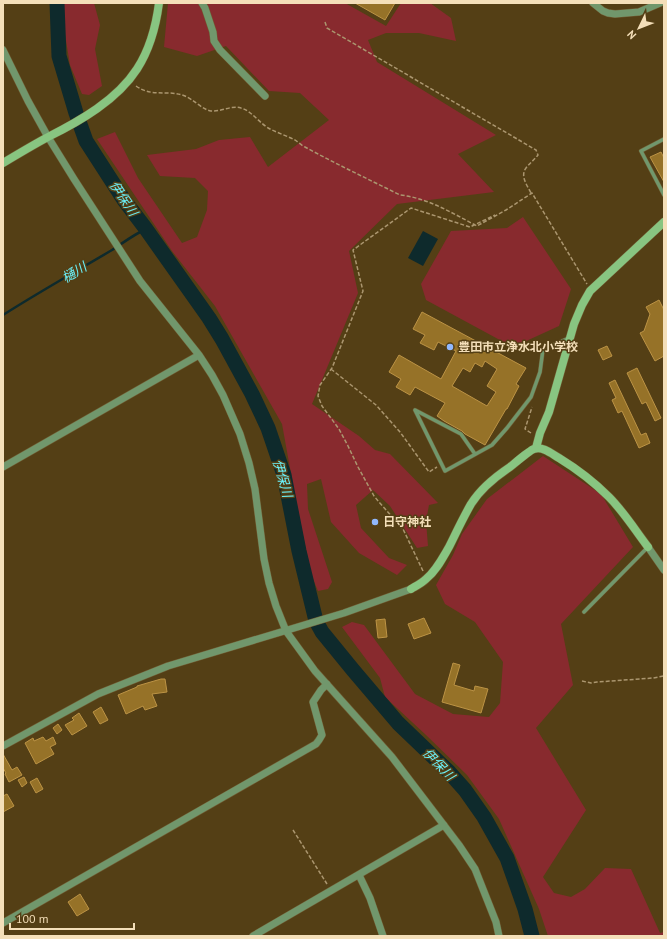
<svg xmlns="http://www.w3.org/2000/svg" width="667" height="939" font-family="'PT Sans','Noto Sans JP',sans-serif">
<rect width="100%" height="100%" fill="#543f15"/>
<path fill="#882a2e" d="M64 3H94L100 25 95 49 102 86 89 95 82 94 70 65 62 16Z
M168 3H345L386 26 401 3H430L451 18 456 41 419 33H386L368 40 377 62 496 135 458 154 494 192 397 204 349 251 358 293 312 404 359 436 375 450 390 454 438 503 429 505 426 521 428 546 417 548 390 506 373 490 356 505 361 528 389 558 407 565 397 575 359 553 331 522 321 479 307 484 308 509 332 582 328 589 318 591 311 574 296 501 282 424 215 306 172 251 97 139 115 132 138 178 182 243 197 237 207 210 208 191 195 178 160 176 147 155 196 149 219 140 250 137 268 167 329 120 300 93 269 91 226 46 197 56 164 47Z
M523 217 571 289 559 326 513 347 426 300 421 284 451 231 507 228Z
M543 456 601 494 633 547 561 624 573 685 536 728 586 810 543 877 554 893 571 897 585 889 605 868 631 869 660 933 664 932V936H548L539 909 499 819 467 775 426 735 385 697 380 678 342 627 352 622 364 625 415 694 453 714 489 717 500 703 503 662 475 622 445 604 436 585 453 555 462 534 487 499Z"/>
<path fill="#0e2a2c" d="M423 231 438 239 423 266 408 258Z"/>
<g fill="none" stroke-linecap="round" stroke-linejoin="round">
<path stroke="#0e2a2c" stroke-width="2.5" d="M3 315C39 292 75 272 112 250 123 243 133 235 146 229"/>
<path stroke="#0e2a2c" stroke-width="15" d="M57 3 59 56 76 113 86 141 124 200 146 229 209 318 222 339 252 394 268 428 284 475 299 551 316 621 322 632 353 670 398 723 449 772 465 790 484 817 507 858 525 909 532 936"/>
</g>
<path fill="#967228" stroke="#bc9345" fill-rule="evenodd" d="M355 3H395L385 20Z
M661 152 664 158V182L650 157Z
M659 300 664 310V356L655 361 640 333 644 331 650 314 646 307Z
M422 312 526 368 516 384 519 386 507 409H506L485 445 465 434 462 431 444 421 437 416 445 403 415 387 410 395 396 387 401 379 389 372 399 355 441 379 456 351 438 342 434 350 420 343 425 335 413 329ZM485 361 497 369 487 386 496 392 487 406 452 386 463 368 470 372 475 363 482 367Z
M607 346 612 356 603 360 598 350Z
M637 368 661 418 655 421 646 402 642 404 627 373Z
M615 380 641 435 646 433 650 443 639 448 622 411 618 413 612 400 616 398 609 383Z
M424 618 431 633 414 639 408 624Z
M385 619 387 637 378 638 376 620Z
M453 663 460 665 454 685 474 691 475 686 488 689 481 713 442 702Z
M161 679H165L167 692 152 694 157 706 145 710 143 706 126 714 118 695 137 687V686Z
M101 707 108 720 100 724 93 712Z
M79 713 87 726 72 735 65 725 74 720 72 718Z
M58 724 62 730 57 734 53 728Z
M43 737 46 741 53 737 56 744 50 747 54 754 36 764 25 743 33 738 34 741Z
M3 754 12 770 17 767 22 775 9 782 5 774 6 773 3 768Z
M24 777 27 783 22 787 18 780Z
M37 778 43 789 36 793 30 782Z
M7 794 14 806 3 812V796Z
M80 894 89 909 77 916 68 902Z"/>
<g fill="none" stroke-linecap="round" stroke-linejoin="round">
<defs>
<path id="lane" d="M664 139 641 151 664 195
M475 454 461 434 415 410 445 471 492 445 507 428 531 397 540 372 543 349 569 338
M584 612 648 547"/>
<path id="street" d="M202 3 205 8 213 32 214 41 220 50 265 96
M593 3 603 11 608 13 615 14 639 12 660 3
M3 50 28 101 48 137 74 179 140 281 199 355 212 375 223 395 240 434 249 463 255 489 264 559 269 583 276 606 286 631 315 671 392 757 459 845 475 869 496 922 499 936
M3 467 199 355
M648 547 664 570
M3 746 98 694 168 666 344 613 411 589
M359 875 370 898 383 936
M3 923 316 744 319 740 322 735 313 702 321 690 327 684
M253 936 444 825"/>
<path id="secondary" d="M3 163C18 154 33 145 48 137 80 121 117 100 137 69 150 49 156 26 159 3
M536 448 540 433 549 412 574 324 582 305 590 291 664 222
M411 589C416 586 422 583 426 579 436 571 442 559 449 547 456 533 463 518 471 504 481 488 495 477 510 467 515 463 530 450 534 449 543 446 552 454 559 458 577 469 594 482 609 497 624 512 635 530 648 547"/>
</defs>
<use href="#lane" stroke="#715c33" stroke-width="4.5"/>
<use href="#street" stroke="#715c33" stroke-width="8"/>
<use href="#secondary" stroke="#715c33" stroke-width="9"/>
<path stroke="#ab966f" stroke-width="1.5" stroke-dasharray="4 2" stroke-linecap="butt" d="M325 22 327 28 536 150 538 155C534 160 530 163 526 168 520 176 527 185 531 193
M136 86C153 98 167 89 185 96 193 99 203 110 211 111 221 112 231 105 241 108 252 111 260 124 270 129 278 133 287 136 295 140 298 142 301 145 305 147 336 164 368 179 400 195 428 198 452 213 477 226L506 210 532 193 587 284
M331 369 376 405 400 432 429 472 437 467
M531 433 525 429 532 407
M423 571 403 529 379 502 374 496 358 467 348 446 339 429 322 406 318 396 320 385 332 368 363 291 353 250 411 208 470 227 495 215
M582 681 591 683 597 682 653 678 664 676
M293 830 327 884"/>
<use href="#lane" stroke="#71976c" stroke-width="3.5"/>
<use href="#street" stroke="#71976c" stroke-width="7"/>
<use href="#secondary" stroke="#88c581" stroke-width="8"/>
</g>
<g fill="#91b8fd" stroke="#543f15" stroke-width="1.5">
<circle cx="450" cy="347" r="4"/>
<circle cx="375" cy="522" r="4"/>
</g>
<g text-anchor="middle" stroke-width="3" stroke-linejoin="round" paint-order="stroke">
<g font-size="12" font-weight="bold" fill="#f4dfb9" stroke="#543f15" text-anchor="start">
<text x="458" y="351">豊田市立浄水北小学校</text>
<text x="383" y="526">日守神社</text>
</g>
<g font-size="13" font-style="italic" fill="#6af3fc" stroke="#543f15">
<text transform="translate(124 198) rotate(56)" y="5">伊保川</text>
<text transform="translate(74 272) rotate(-31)" y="5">樋川</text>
<text transform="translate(283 478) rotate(74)" y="5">伊保川</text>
<text transform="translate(439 764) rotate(46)" y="5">伊保川</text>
</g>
</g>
<rect width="667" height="939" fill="none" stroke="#f4dfb9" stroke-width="8"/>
<g transform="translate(639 28) rotate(227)" stroke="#543f15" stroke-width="3" paint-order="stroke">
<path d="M0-3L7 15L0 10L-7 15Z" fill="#f4dfb9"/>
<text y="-6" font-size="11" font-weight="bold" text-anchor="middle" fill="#f4dfb9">N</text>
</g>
<path d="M10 923v6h124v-6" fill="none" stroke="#f4dfb9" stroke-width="2"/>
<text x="16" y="923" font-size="12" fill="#f4dfb9" stroke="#543f15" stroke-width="3" paint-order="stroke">100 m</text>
</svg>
